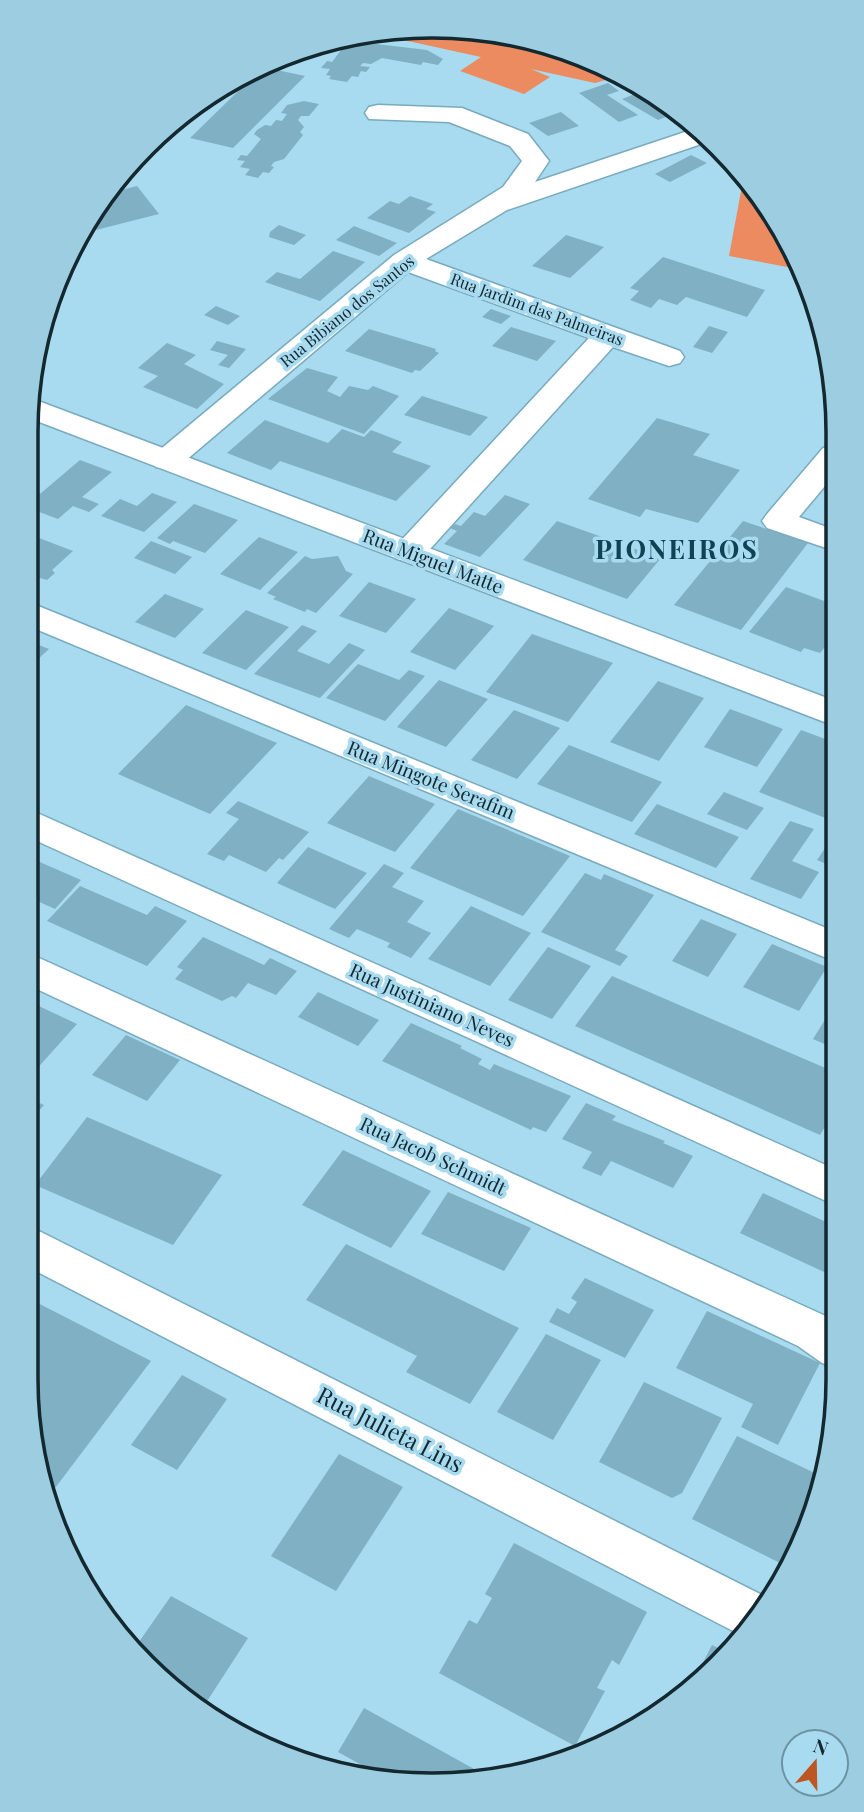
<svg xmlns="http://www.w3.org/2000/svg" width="864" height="1812" font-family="'Playfair Display',serif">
<rect width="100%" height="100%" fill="#a8dbef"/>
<path fill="#ec8b5f" d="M432 26 588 57 620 76 595 83 531 69 550 77 524 94 460 71 481 57 385 36Z
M744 175 754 185 803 270 729 256Z"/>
<path fill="#7fb0c4" d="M364 40 368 43 427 50 443 59 438 65 423 62 421 65 382 58 371 64 363 63 360 66 370 67 366 72 361 71 358 77 352 76 347 82 329 79 331 76 326 75 330 69 321 68 327 61 332 62 341 50 336 46Z
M263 67 305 76 233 148 190 138Z
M608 83 619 91 607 95 638 115 619 122 579 93Z
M643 91 679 112 658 120 622 99Z
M304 101 319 104 309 116H301L298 120 304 127 300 132 303 135 284 159 274 162 271 166 274 167 269 173 263 172 258 178 245 175 250 169 240 167 245 161 237 160 241 155 247 156 261 139 254 134 257 130 265 125 271 126 276 120 282 121 287 114 281 113 287 105Z
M561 112 579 126 548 136 529 123Z
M176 124 155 147 145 145Z
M691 155 707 163 670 182 655 174Z
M137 186 159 214 92 231 90 228 114 192Z
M410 196 433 204 426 209 436 212 409 233 367 218 390 201 399 204Z
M279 225 306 235 294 245 269 237 270 232Z
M354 226 397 243 379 256 336 240Z
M566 235 604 247 570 278 532 266Z
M333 251 365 262 320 301 265 282 277 272 300 279Z
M663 257 765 290 747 317 686 297 677 305 659 299 651 308 630 300 639 291 630 288Z
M216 306 240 316 228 325 204 315Z
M491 309 511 316 501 324 482 317Z
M709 326 728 332 712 353 693 347Z
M511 327 556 341 537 361 492 346Z
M369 329 436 349 435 351 439 353 420 371 415 370 412 373 345 351Z
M217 341 246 349 229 368 218 365 228 355 210 350Z
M167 343 196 355 184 364 224 384 197 409 143 387 158 376 138 368Z
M307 368 338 377 327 391 340 397 349 386 368 390 373 386 399 396 364 434 268 399Z
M422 396 488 417 470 436 404 415Z
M657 418 710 434 693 455 740 470 698 523 646 509 640 517 588 499Z
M265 420 328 443 342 429 364 437 371 430 402 442 392 452 431 466 396 501 280 461 271 470 227 453Z
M80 460 112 472 82 497 99 504 89 512 73 506 58 519 26 507V493L30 489 40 494Z
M152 493 177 502 144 532 101 516 120 499 137 506Z
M505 495 530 504 480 557 444 544 457 531 450 528 455 524 461 526 474 512 485 516Z
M194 504 238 520 205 553 173 541 170 544 157 538Z
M557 521 661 558 627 599 523 560Z
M743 521 808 543 741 630 674 605Z
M26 533 73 551 52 570 55 573 47 580 26 574Z
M259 537 298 552 260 590 220 574Z
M151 541 192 557 175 574 134 558Z
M305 556 312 559 338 556 346 571 353 574 316 613 307 609 305 612 273 599 276 597 267 593Z
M369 582 416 599 386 633 339 616Z
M786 587 835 605V635L820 653 804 648 801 652 749 632Z
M165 594 204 609 175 638 135 622Z
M449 608 494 626 455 670 410 652Z
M246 610 289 627 246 670 202 653Z
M302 625 317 631 297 651 329 664 349 643 365 650 320 698 254 674Z
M532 634 613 663 568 722 486 692Z
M26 640 49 649 26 670Z
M358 664 399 680 409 670 425 676 385 721 326 698Z
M439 680 488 699 446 747 397 727Z
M658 681 704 698 659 761 610 742Z
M186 705 277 743 210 814 118 774Z
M730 709 783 729 757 767 704 747Z
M514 710 560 728 517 779 471 760Z
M801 730 836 743V807L828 819 759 792Z
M569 745 662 782 632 822 537 784Z
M369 776 435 804 395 852 327 823Z
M724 792 764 808 747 830 707 814Z
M238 801 309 832 283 860 279 858 266 872 229 855 224 861 207 854 239 819 226 813Z
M657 804 739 837 716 868 634 834Z
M458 809 570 856 523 916 410 868Z
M790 821 814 829 792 861 819 872 801 899 750 879Z
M836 832V868L817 860Z
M308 847 367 873 335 909 277 883Z
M26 856 81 880 55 909 26 896Z
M384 864 404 873 392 887 424 901 407 922 431 933 411 958 387 947 390 943 357 929 349 938 329 929Z
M585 873 601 880 604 874 654 895 615 950 628 956 620 966 541 932Z
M80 886 147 915 155 906 187 921 147 966 47 921Z
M471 906 531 933 490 986 428 959Z
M701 919 737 934 708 977 672 961Z
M203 937 264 965 270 958 297 971 276 995 248 983 236 998 232 996 222 1001 175 979 183 970 177 967Z
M772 944 827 967 799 1011 743 987Z
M548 947 591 966 552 1019 508 1000Z
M612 976 837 1073V1107L820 1135 575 1026Z
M318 992 379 1020 358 1046 298 1017Z
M26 1000 77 1024 33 1073 26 1070Z
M836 1002 837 1040 834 1039 829 1046 813 1039Z
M411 1023 462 1046 460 1048 482 1059 478 1064 490 1070 494 1064 571 1096 546 1132 533 1127 531 1130 382 1061Z
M126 1035 180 1060 147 1101 92 1075Z
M26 1097 44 1105 26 1126Z
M586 1103 616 1116 612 1120 665 1141 663 1143 693 1156 673 1188 611 1161 601 1176 582 1168 592 1152 562 1139Z
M87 1117 222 1175 173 1245 35 1185Z
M343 1150 431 1191 391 1248 302 1205Z
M448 1192 531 1228 504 1271 421 1234Z
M763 1193 837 1227V1278L740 1233Z
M346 1244 519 1328 470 1404 406 1372 417 1356 306 1300Z
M585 1278 654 1310 625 1358 549 1322 557 1308 569 1314 577 1302 571 1298Z
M26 1297 151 1361 46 1500 26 1380Z
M707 1311 820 1363 778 1445 741 1427 753 1404 676 1368Z
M546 1334 601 1360 553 1440 497 1412Z
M182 1375 227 1399 177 1470 131 1445Z
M644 1382 722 1418 682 1493 672 1498 599 1462Z
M737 1436 819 1475 807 1536 786 1566 692 1519Z
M339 1454 403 1487 336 1591 271 1556Z
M514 1543 647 1612 619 1665 612 1660 597 1688 605 1691 575 1746 439 1673 469 1620 477 1624 492 1598 485 1594Z
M171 1596 248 1638 200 1712 134 1649Z
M712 1645 728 1653 719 1667 690 1688Z
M364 1708 494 1780 485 1782 373 1779 376 1773 338 1752Z"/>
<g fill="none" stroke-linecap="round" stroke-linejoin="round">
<defs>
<path id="minor" d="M378 105 462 108 528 134 549 161 535 182 697 128 710 141 507 210 426 259 680 351 684 357 680 363 669 366 613 347 421 559 409 562 397 559 393 552 397 545 589 338 408 272 178 467 167 469 156 467 151 460 156 453 394 255 503 187 522 161 510 146 449 122 369 119 365 113 369 107Z
M834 446 835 474 799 517 835 530V551L767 528 762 521 767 514 823 448Z
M26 601 836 932V962L26 625Z
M26 808 837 1170V1206L26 836Z
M26 952 830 1318 838 1324V1368L822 1363 798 1346 26 984Z
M26 1227 41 1232 766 1597 741 1635 735 1632 26 1266Z"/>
<path id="major" d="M33 399 835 701V726L29 418Z"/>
</defs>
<use href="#minor" stroke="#79aabd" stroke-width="3"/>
<use href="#major" stroke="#79aabd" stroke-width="3"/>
<use href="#minor" fill="#fff" fill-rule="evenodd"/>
<use href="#major" fill="#fff" fill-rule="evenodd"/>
</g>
<g text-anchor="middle" stroke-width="7" stroke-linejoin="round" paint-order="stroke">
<g font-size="16" fill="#142830" stroke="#a8dbef">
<text transform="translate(537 309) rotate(20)" y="6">Rua Jardim das Palmeiras</text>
<text transform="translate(347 311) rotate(-39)" y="6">Rua Bibiano dos Santos</text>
</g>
<g font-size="19" fill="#142830" stroke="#a8dbef">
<text transform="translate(433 561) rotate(21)" y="7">Rua Miguel Matte</text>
<text transform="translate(431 780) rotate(22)" y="7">Rua Mingote Serafim</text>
<text transform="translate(432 1005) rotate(24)" y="7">Rua Justiniano Neves</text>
<text transform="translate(433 1156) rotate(25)" y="7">Rua Jacob Schmidt</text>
</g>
<g font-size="23" fill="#142830" stroke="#a8dbef">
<text transform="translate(390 1430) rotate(27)" y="8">Rua Julieta Lins</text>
</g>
<g font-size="26" font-weight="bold" letter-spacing="2" fill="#0f4253" stroke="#a8dbef">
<text x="677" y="559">PIONEIROS</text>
</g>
</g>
<path d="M0 0H864V1812H0ZM432 38H432A394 394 0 0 1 826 432V1379A394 394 0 0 1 432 1773H432A394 394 0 0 1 38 1379V432A394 394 0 0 1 432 38Z" fill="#9ccde0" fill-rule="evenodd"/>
<path fill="none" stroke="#142830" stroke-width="3.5" d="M432 38H432A394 394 0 0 1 826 432V1379A394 394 0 0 1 432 1773H432A394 394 0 0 1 38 1379V432A394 394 0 0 1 432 38Z"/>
<g transform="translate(815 1763) rotate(20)"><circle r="33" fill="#a8dbef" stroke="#6d93a3" stroke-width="2"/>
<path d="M0-5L12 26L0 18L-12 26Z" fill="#bc5724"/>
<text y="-10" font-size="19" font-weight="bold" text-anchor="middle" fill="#142830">N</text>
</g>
</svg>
